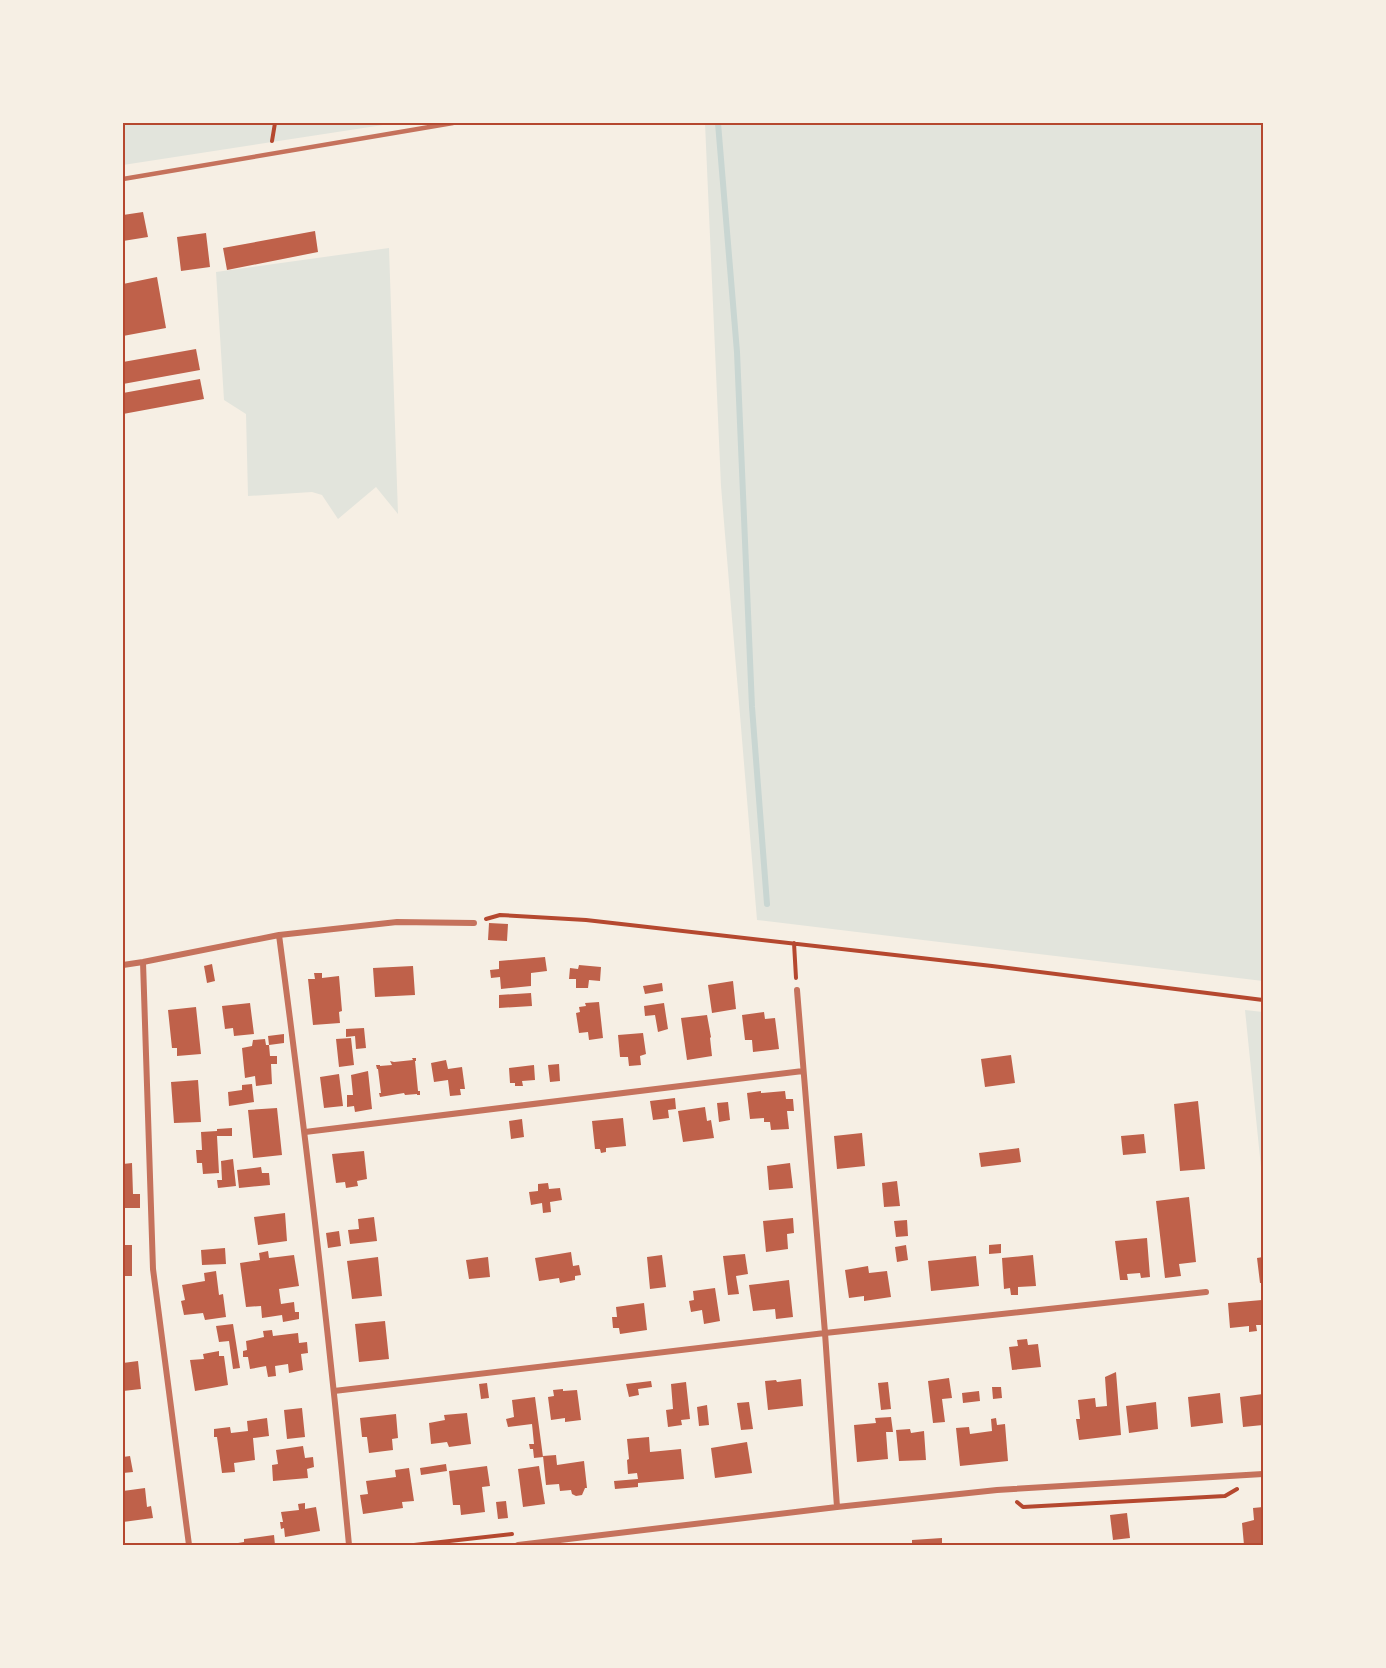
<svg xmlns="http://www.w3.org/2000/svg" width="1386" height="1668" font-family="'Asap Condensed',sans-serif">
<rect width="100%" height="100%" fill="#f6efe4"/>
<path fill="#e2e4dc" d="M123 123H396L123 165Z
M705 123H1263V981L757 920 721 486Z
M389 248 398 514 376 487 338 519 322 495 312 492 248 496 246 414 224 400 216 272Z
M1245 1010 1263 1012V1187Z"/>
<g fill="none" stroke-linecap="round" stroke-linejoin="round">
<path stroke="#c9d6d2" stroke-width="6" d="M718 123 737 352 752 707 767 904"/>
</g>
<path fill="#bf614a" d="M143 212 148 237 123 241V215Z
M315 231 318 252 227 270 223 248Z
M206 233 210 267 181 271 177 237Z
M157 277 166 328 123 336V284Z
M196 349 200 370 123 384V362Z
M200 379 204 399 123 414V393Z
M489 923 508 924 507 941 488 940Z
M545 957 547 971 531 973V986L501 989 500 977 491 978 490 970 499 969V961Z
M212 964 215 981 207 983 204 966Z
M579 965 601 967 600 981 589 980 588 988H576V979H569L570 968 578 969Z
M413 966 415 995 375 997 373 968Z
M314 973H322V978L339 976 342 1011 339 1012 340 1023 313 1025 308 979H315Z
M733 981 736 1009 712 1013 708 985Z
M662 983 663 991 645 994 643 986Z
M531 993 532 1006 499 1008V995Z
M599 1002 603 1038 589 1040 588 1032 579 1033 576 1013 580 1012 579 1007 586 1006 585 1003Z
M250 1003 254 1034 234 1036 233 1028 225 1029 222 1006Z
M664 1003 668 1029 658 1032 655 1015 645 1016 644 1006Z
M196 1007 201 1054 177 1056V1048H172L168 1010Z
M764 1012 765 1019 775 1018 779 1049 753 1052 752 1040H745L742 1015Z
M707 1015 711 1037 710 1038 712 1056 687 1060 681 1018Z
M364 1028 366 1048 356 1049 355 1036 346 1037V1029Z
M643 1033 646 1054 640 1056 641 1065 629 1066 628 1057H620L618 1035Z
M284 1034V1043L269 1045 268 1036Z
M351 1038 354 1065 339 1067 336 1039Z
M265 1039 266 1045H269L270 1056H277V1064H271L272 1084 256 1086 255 1076 245 1078 242 1048 252 1046 253 1040Z
M1011 1055 1015 1083 985 1087 981 1059Z
M412 1058H416V1061H415L418 1091H420V1095H417V1094L405 1095 404 1093 380 1097 379 1093H381L378 1069H377L376 1065H380V1066L392 1065 390 1061 394 1062 413 1060Z
M446 1060 448 1069 462 1067 465 1089H460L461 1095 450 1096 448 1080 434 1082 431 1063Z
M559 1064 560 1081 550 1082 548 1065Z
M534 1065 535 1080 522 1081 523 1086H515V1083H510L509 1068Z
M368 1071 372 1109 355 1112 354 1106 347 1107V1095H353L351 1075Z
M339 1074 343 1106 324 1108 320 1077Z
M198 1080 201 1122 174 1123 171 1082Z
M252 1084 254 1102 229 1106 228 1092 242 1090V1085Z
M761 1091V1093L785 1091 786 1099H793L794 1111H787L789 1129 771 1130 770 1122H764V1118L750 1119 747 1093Z
M675 1098 676 1109 668 1110 669 1118 653 1120 650 1101Z
M1198 1101 1205 1169 1180 1171 1174 1104Z
M728 1102 730 1120 719 1122 717 1103Z
M705 1107 707 1121 711 1120 714 1138 683 1142 678 1111Z
M277 1108 282 1155 253 1158 248 1110Z
M623 1118 626 1146 606 1148V1152L601 1153 600 1149H595L592 1121Z
M522 1119 524 1137 511 1139 509 1121Z
M232 1128V1136H217L219 1173 203 1174 202 1163H197L196 1150H202L201 1132 217 1131V1129Z
M862 1133 865 1166 837 1169 834 1136Z
M1144 1134 1146 1153 1123 1155 1121 1136Z
M1019 1148 1021 1162 981 1167 979 1153Z
M364 1151 367 1179 357 1181 358 1186 346 1188 345 1182 336 1183 332 1154Z
M233 1159 236 1186 218 1188 217 1180H222L221 1161Z
M132 1163 133 1194H140V1208H123V1164Z
M790 1163 793 1188 769 1190 767 1166Z
M261 1167 262 1173H269L270 1185 239 1188 237 1170Z
M897 1181 900 1206 884 1207 882 1183Z
M548 1183 549 1189 560 1188 562 1200 550 1202 551 1212 543 1213 542 1203 531 1205 529 1192 538 1191V1184Z
M1189 1197 1196 1262 1179 1264 1181 1276 1165 1278 1156 1201Z
M285 1213 287 1241 258 1245 254 1217Z
M374 1217 377 1241 350 1244 348 1230 359 1229 358 1219Z
M793 1218 794 1233 787 1234 788 1249 766 1252 763 1221Z
M907 1220 908 1236 896 1237 894 1221Z
M339 1231 341 1246 328 1248 326 1233Z
M1147 1238 1150 1277 1141 1278 1140 1273 1127 1274 1128 1280H1120L1115 1241Z
M1001 1244V1253L989 1254V1245Z
M123 1245H132V1276H123Z
M906 1245 908 1260 897 1262 895 1247Z
M225 1248 226 1264 202 1265 201 1250Z
M268 1251 269 1258 294 1255 299 1286 279 1289 281 1304 294 1302 295 1312H299V1319L283 1322 282 1315 262 1318 261 1306 246 1307 240 1263 260 1260 259 1253Z
M571 1252 573 1266 579 1265 581 1275 575 1276V1280L560 1283 559 1278 539 1281 535 1258Z
M745 1254 748 1274 736 1276 739 1294 728 1295 723 1256Z
M662 1255 666 1287 650 1289 647 1257Z
M1033 1255 1036 1286 1018 1287V1295H1011L1010 1288 1004 1289 1002 1258Z
M976 1256 979 1286 931 1291 928 1261Z
M378 1257 382 1296 352 1299 347 1261Z
M488 1257 490 1277 469 1279 466 1260Z
M1263 1257V1283H1260L1257 1258Z
M868 1266 869 1273 887 1271 891 1297 864 1301V1296L849 1298 845 1270Z
M216 1271 219 1295 223 1294 226 1317 205 1320 203 1313 184 1315 181 1301 185 1300 182 1285 205 1281 204 1273Z
M789 1280 793 1317 776 1319 775 1309 753 1311 749 1285Z
M715 1288 720 1321 704 1324 702 1310 691 1312 689 1301 694 1300 693 1291Z
M1262 1300 1263 1325H1256L1257 1331 1249 1332V1326L1230 1328 1228 1303Z
M644 1303 647 1330 620 1334 619 1328H613L612 1317H617L616 1307Z
M385 1321 389 1359 359 1362 355 1324Z
M233 1324 240 1368 233 1369 229 1341 219 1342 216 1326Z
M272 1330 273 1336 298 1333 299 1343 307 1342 308 1353 301 1354 303 1370 289 1373 288 1364 275 1366 276 1376 268 1377 266 1366 250 1369 248 1357H243V1351L247 1350 246 1341 264 1337 263 1331Z
M1027 1339 1028 1345 1038 1344 1041 1367 1012 1370 1009 1347 1018 1346 1017 1340Z
M219 1351V1356H224L228 1385 195 1391 190 1360 204 1359 203 1354Z
M138 1361 141 1389 123 1391V1363Z
M1116 1372 1121 1435 1079 1440 1076 1419H1080L1078 1400 1095 1398 1096 1407 1107 1406 1105 1377Z
M949 1378 952 1398 942 1399 945 1422 933 1423 928 1381Z
M801 1379 803 1406 768 1410 765 1381 776 1380 777 1382Z
M651 1381 652 1387 638 1389 639 1395 629 1397 626 1384Z
M686 1382 690 1419 681 1420 682 1425 668 1427 666 1410 673 1409 671 1384Z
M888 1382 891 1409 881 1410 878 1383Z
M487 1383 489 1398 481 1399 479 1384Z
M992 1387H1001L1002 1398 993 1399Z
M563 1389V1391L577 1390 581 1420 565 1422V1418L551 1420 548 1397 554 1396 553 1390Z
M979 1391 980 1401 963 1403 962 1393Z
M1220 1393 1223 1423 1191 1427 1188 1397Z
M1263 1394V1425L1243 1427 1240 1397Z
M535 1397 543 1457 534 1458 533 1449H530L529 1444H534L532 1424 508 1427 506 1419 514 1417 512 1400Z
M749 1402 753 1429 741 1430 737 1403Z
M1156 1402 1158 1429 1129 1433 1126 1406Z
M707 1405 709 1425 699 1426 697 1407Z
M302 1408 305 1437 287 1439 284 1410Z
M467 1413 471 1444 449 1447 447 1442 431 1444 429 1423 445 1420 444 1415Z
M396 1414 398 1438 392 1439 393 1450 369 1453 367 1437H362L360 1418Z
M891 1417 893 1432H886L888 1459 857 1462 854 1425 876 1423 875 1418Z
M267 1418 269 1436 253 1438 255 1460 234 1463 235 1472 222 1473 217 1437H214V1429L230 1427 231 1433 248 1431 247 1421Z
M996 1418 997 1425 1005 1424 1008 1461 960 1466 956 1428 969 1427 970 1434 992 1431 991 1419Z
M910 1429 911 1433 924 1431 926 1460 899 1461 896 1430Z
M649 1437 650 1452 681 1449 684 1479 638 1483V1487L615 1489 614 1481 638 1479 637 1473 628 1474 627 1460 629 1459 627 1439Z
M747 1442 752 1473 715 1478 711 1448Z
M303 1446 305 1458 313 1457 314 1467 307 1469 308 1478 273 1481 272 1465 278 1464 276 1450Z
M556 1455 557 1465 584 1461 587 1488H585L582 1495 576 1496 572 1494 571 1490 560 1491 559 1484 546 1485 543 1456Z
M130 1456 133 1472 123 1473V1457Z
M446 1464 447 1471 421 1475 420 1468Z
M487 1466 490 1486 482 1487 485 1512 461 1515 460 1505H453L449 1471Z
M539 1466 545 1504 523 1507 518 1469Z
M409 1468 414 1501 402 1502 403 1508 363 1514 360 1495 368 1494 366 1481 396 1477 395 1470Z
M145 1488 147 1507 151 1506 153 1518 123 1522V1491Z
M506 1501 508 1518 498 1519 496 1502Z
M305 1503V1509L316 1507 320 1531 285 1537 284 1528 281 1529 280 1522H283L281 1512 299 1510 298 1504Z
M1263 1507V1545H1244L1242 1523 1254 1520 1253 1508Z
M1127 1513 1130 1538 1113 1540 1110 1515Z
M274 1535 275 1545H238V1543L244 1542V1539Z
M942 1538V1545H912V1540Z"/>
<g fill="none" stroke-linecap="round" stroke-linejoin="round">
<path stroke="#b5482f" stroke-width="4" d="M272 141 275 123
M486 919 500 915 586 920 992 966 1263 1000
M794 943 796 978
M1017 1502 1023 1507 1225 1496 1237 1489
M414 1545 512 1534"/>
<path stroke="#c5725c" stroke-width="4.5" d="M123 179 453 123"/>
<path stroke="#c5725c" stroke-width="6" d="M279 935C306 1138 330 1341 349 1545
M143 962 153 1269 189 1545
M123 965 143 962 279 935 397 922 474 923
M797 990 825 1333 837 1507
M305 1132 803 1071
M334 1391 825 1333 1206 1292
M518 1545 837 1507 997 1490 1263 1474"/>
</g>
<rect width="1386" height="1668" fill="none" stroke="#f6efe4" stroke-width="249"/>
<rect x="124" y="124" width="1138" height="1420" fill="none" stroke="#b5482f" stroke-width="2"/>
</svg>
